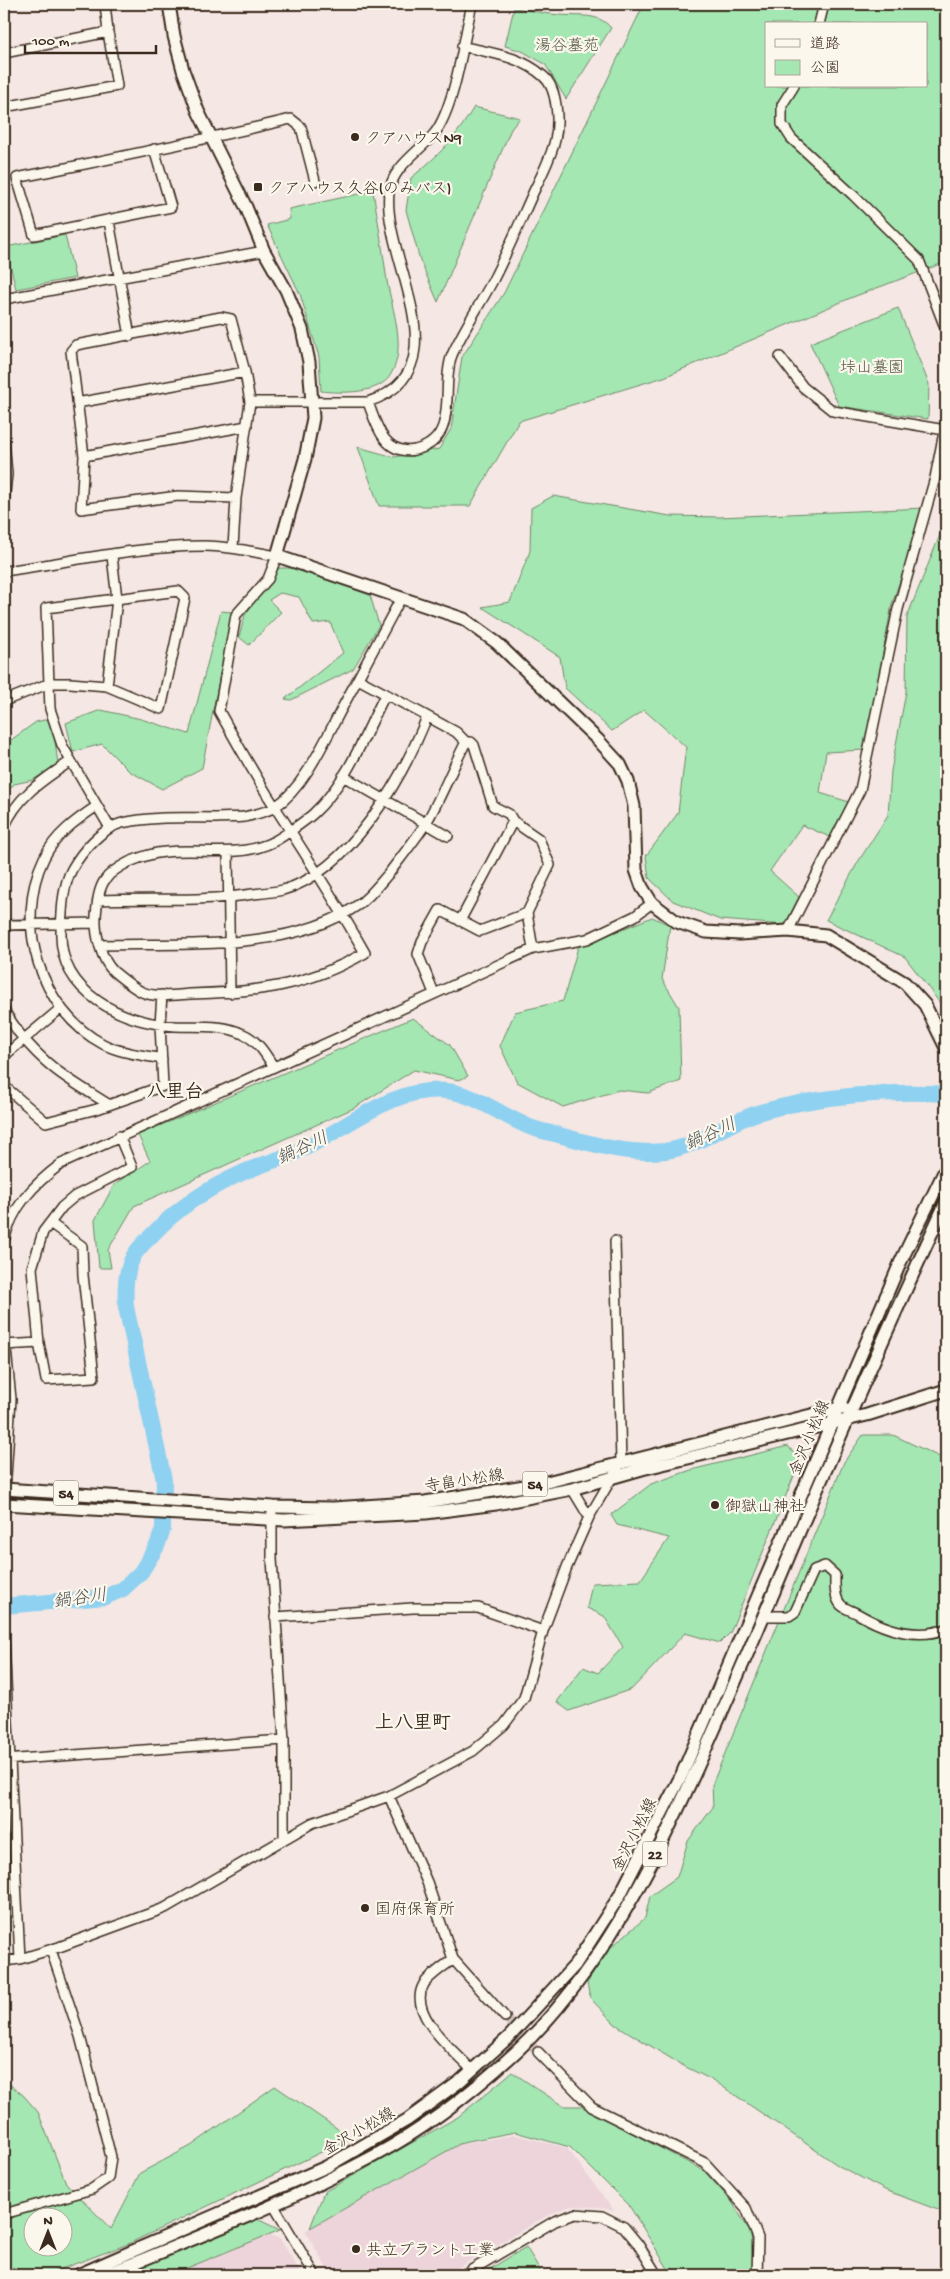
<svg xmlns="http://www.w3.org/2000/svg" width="950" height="2279" font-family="'Gochi Hand','Klee One',sans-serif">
<rect width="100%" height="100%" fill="#f4e7e4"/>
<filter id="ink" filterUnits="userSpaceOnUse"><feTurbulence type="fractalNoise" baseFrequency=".02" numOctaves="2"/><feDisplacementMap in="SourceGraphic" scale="10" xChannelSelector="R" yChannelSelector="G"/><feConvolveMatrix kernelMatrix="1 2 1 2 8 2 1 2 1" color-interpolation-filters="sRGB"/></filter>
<g filter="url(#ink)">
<path fill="#ecd4da" d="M515 2135 567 2148 614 2211 598 2207 570 2206 548 2215 445 2275H331L305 2231 460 2144Z
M249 2227 280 2239 302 2275H132Z"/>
<path fill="#a4e7b2" stroke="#708868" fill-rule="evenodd" d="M644 4H946V262L853 297 664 377 519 421 470 506H379L358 447 394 457 439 449 451 429 462 357 504 293ZM766 24H926V86H766Z
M514 8C529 10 545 14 560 15 579 17 598 12 611 28L566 99 545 64 522 51 505 46Z
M474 107 520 118 511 129 438 302 420 260 406 210 411 178C440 154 455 139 474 107Z
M373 191C378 221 383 251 387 281 392 309 407 347 391 374 380 395 340 393 321 391L319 357 300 294 267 225 290 219 289 209Z
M65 235 75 278 16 289 6 247Z
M898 308 929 384 928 419 839 406 810 343Z
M553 496 670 516 720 517 925 508 892 604 865 750 826 752 820 793 849 802 830 837 802 825 770 871 799 897 785 925 720 920 673 901 649 878 646 856 678 813 686 747 644 710 612 731 565 688 560 657 482 607 510 602 530 551 531 508Z
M946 520V1011L905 957 826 920 858 862 888 815 891 771 906 692 907 617Z
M279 568H292L370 595 379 625 353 669 291 700 285 699 343 653 330 622 313 624 299 597 280 593 269 600 281 612 249 645 239 637 245 615Z
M221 611 232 612 202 768 162 789 129 771 102 744 73 752 66 723 101 710 141 719 189 734Z
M52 718 58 764 33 780 14 784 4 796V745L36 722Z
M652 917 670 925 662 979 679 1007 681 1081 648 1093 619 1090 563 1107 517 1082 500 1046 515 1012 563 1001 578 947Z
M413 1018 450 1045 468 1076 459 1080 414 1070 354 1108 134 1206 108 1250 111 1268H99L95 1220 114 1185 150 1161 138 1135Z
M863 1435H893L946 1460V2213L885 2190 839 2166 716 2082 680 2064 615 2024 590 1998 587 1983 609 1949 645 1918 650 1896 677 1877 688 1841 713 1807 712 1785 844 1462Z
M788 1446 800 1461 730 1633 720 1643 685 1633 632 1689 569 1711 557 1702 583 1667 598 1673 623 1647 604 1616 587 1608 592 1583 640 1581 669 1538 617 1525 611 1515 651 1484 691 1470Z
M512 2072 563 2106H581L704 2171 732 2202 751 2233 754 2275H672L630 2207 570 2147 515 2132 463 2142 310 2228 324 2192 458 2117Z
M4 2080 23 2095 38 2112 66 2183 111 2229 140 2173 191 2146 275 2086 351 2138 128 2244 45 2275H4ZM32 2216H62V2246H32Z
M255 2218 280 2230 170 2275H118Z
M526 2247 543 2275H480Z"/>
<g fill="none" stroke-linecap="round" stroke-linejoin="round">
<path stroke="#8fd1f0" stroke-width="16" d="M4 1606 105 1597 123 1589 141 1572 157 1546 163 1529 164 1480 126 1307C125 1289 125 1273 133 1257 137 1249 145 1242 152 1235 178 1207 208 1188 244 1172 265 1163 288 1157 309 1146 352 1124 396 1086 446 1091 473 1093 499 1114 523 1124 534 1130 547 1132 559 1135 595 1145 628 1155 665 1151 702 1146 729 1120 764 1111 820 1096 889 1090 946 1094"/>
<path stroke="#cfc1bc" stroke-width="9" stroke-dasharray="9 4.5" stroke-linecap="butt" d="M505 2017 538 2052"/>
<defs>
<path id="minor" d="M819 24 824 4
M4 53 108 32 105 4
M794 86 782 105V124L791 138 853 195 919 260 946 330
M4 107 117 86 108 32
M154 149 171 207 34 235 17 178C109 159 200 141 291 119L301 127 315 181
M109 221 130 336
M4 299 264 251
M780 357 803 387 833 411 945 430
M250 402H368C465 370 382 259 389 193 392 167 419 152 434 134 455 108 464 38 472 4
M368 402C376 424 384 456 415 450 461 440 440 385 452 355 463 330 479 306 492 282 507 253 520 222 533 193 541 176 551 158 555 140 559 123 558 88 543 76 521 56 490 53 462 46
M77 403 245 372
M4 441 7 474 4 501
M84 456 247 426
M233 548 236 498 250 402 245 372 231 319 221 317 76 345 71 351 84 456 81 509 178 496 236 498
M4 571C69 562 139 546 205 546 229 546 253 552 277 556L268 579 236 615 219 711C237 743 255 776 275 807 306 855 337 903 365 953 306 987 257 992 191 994 175 995 156 998 142 992 132 987 123 979 114 972 101 960 95 934 96 916 97 905 98 889 105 880 110 872 121 866 129 862 141 857 152 853 165 852 204 847 247 861 283 836 293 829 304 822 313 814 347 783 365 734 385 695
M107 686 117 599 112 556
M4 701 50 683H70L107 686 161 709 185 598 178 591 46 608 50 709 62 745 71 761
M343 776 448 836
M97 806C76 820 55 835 44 858 13 922 40 1011 103 1044 120 1053 143 1055 162 1059
M4 828C17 796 43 780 71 761L110 828
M228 852 230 993
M98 900C150 898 202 902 253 894 263 893 274 892 283 890 350 871 403 777 427 717
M527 913 533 949
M460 921 513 821
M4 925 96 923
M788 931 860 790 898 609 935 478 946 422
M100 945C180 943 291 952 358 905 371 896 380 883 390 872 402 856 415 840 426 823 441 798 452 768 466 742L456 732 358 679
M434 993 418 954 422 942 440 910 480 931 527 913 550 865 539 839 513 821 509 814 493 806 474 745 471 742H466
M4 1010C8 1018 14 1025 19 1033 48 1069 70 1080 108 1104
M4 1056 60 1009
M273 1066C265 1053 257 1040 243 1034 223 1024 197 1027 175 1026 122 1022 60 994 61 933 62 912 62 887 72 869 82 851 102 828 122 823 152 816 185 818 216 818 225 817 235 818 244 817 253 815 267 812 275 807 304 788 325 740 341 710 361 673 381 636 401 598
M4 1086 46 1122 97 1109 163 1086 160 1024 162 995
M50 1223 82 1246 83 1275 94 1377 46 1380 39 1343 32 1268 43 1232 62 1207 75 1196 132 1167 119 1136
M4 1241C12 1207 33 1185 61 1164L533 949 587 939 635 916 652 903
M4 1329 11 1399 4 1507
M4 1345 39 1343
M572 1489 589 1517
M764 1616H789L795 1612 814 1570 825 1566 835 1575C835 1585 834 1597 841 1605 845 1609 853 1611 858 1614 884 1629 916 1640 946 1629
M275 1617 413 1608H478L543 1631
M4 1642 20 1959
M4 1760 284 1740 272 1559V1514
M389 1796 427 1882 453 1959 505 2017
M284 1838V1740
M453 1959C446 1965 429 1976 424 1984 406 2013 455 2052 472 2070
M4 1961 20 1959 59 1947 165 1908 312 1823 389 1796 473 1751 504 1725 524 1698 543 1631 567 1567 589 1517 621 1462 615 1241
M538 2052 592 2107 705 2163 746 2208 758 2238 757 2275
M274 2206 315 2275
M4 2214 92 2189 108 2178 111 2157 80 2036 51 1950
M463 2275 555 2221 575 2214 602 2216 624 2227 638 2244 657 2275"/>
<path id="major" d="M169 4 174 36 183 70 198 111 246 207 264 251 286 290 302 329 309 362 313 418 305 459 277 556 464 619 497 643 598 740 620 764 628 781 634 806 636 870 642 887 652 903 677 922 706 932 739 934 788 931 826 935 905 983 925 1005 946 1048
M4 1489 273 1507 333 1508 425 1502 543 1483 839 1408 844 1409
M4 1504 284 1520 426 1513 496 1504 572 1489 642 1469 867 1415 946 1390
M78 2275 326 2167 407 2120 459 2082 509 2037 575 1965 620 1895 682 1774 901 1261 946 1168
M105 2275C195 2238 287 2203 374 2156 425 2129 475 2090 518 2050 609 1965 669 1833 718 1721 743 1664 768 1607 792 1549 841 1432 893 1317 946 1202"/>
</defs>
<use href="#minor" stroke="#3b2a1e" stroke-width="12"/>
<use href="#major" stroke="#3b2a1e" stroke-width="15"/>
<use href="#minor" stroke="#fbf7ec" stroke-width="9"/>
<use href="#major" stroke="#fbf7ec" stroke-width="11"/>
</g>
</g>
<g fill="#3b2a1e" stroke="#fbf7ec" stroke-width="2">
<circle cx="355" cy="137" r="5"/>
<rect x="253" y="182" width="10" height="10" rx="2.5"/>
<circle cx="715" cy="1505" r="5"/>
<circle cx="365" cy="1908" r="5"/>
<circle cx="356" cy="2249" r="5"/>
</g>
<g text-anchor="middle" stroke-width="4.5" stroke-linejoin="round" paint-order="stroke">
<g fill="#fbf7ec" stroke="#75685c" stroke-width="1">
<rect x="522.5" y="1471.5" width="25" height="25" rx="4"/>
<rect x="53.5" y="1480.5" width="25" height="25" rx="4"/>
<rect x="642.5" y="1841.5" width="25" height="25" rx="4"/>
</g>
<g font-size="15" font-weight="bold" fill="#3b2a1e">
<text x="535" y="1489">54</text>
<text x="66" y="1498">54</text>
<text x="655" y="1859">22</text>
</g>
<g font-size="16" fill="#555943" stroke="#fbf7ec">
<text x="567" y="50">湯谷墓苑</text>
<text x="872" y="372">垰山墓園</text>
</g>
<g font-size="16" fill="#3b2a1e" stroke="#fbf7ec" text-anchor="start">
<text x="365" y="143">クアハウスN9</text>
<text x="268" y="193">クアハウス久谷(のみバス)</text>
<text x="725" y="1511">御獄山神社</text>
<text x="375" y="1914">国府保育所</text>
<text x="366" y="2255">共立プラント工業</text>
</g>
<g font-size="16" fill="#3b2a1e" stroke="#fbf7ec">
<text transform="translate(808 1437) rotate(-67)" y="6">金沢小松線</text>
<text transform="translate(464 1479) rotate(-9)" y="6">寺畠小松線</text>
<text transform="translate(633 1834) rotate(-63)" y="6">金沢小松線</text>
<text transform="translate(358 2130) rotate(-30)" y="6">金沢小松線</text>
</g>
<g font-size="18" font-style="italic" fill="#505452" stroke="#fbf7ec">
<text transform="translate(710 1133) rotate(-24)" y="6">鍋谷川</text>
<text transform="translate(302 1147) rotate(-25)" y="6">鍋谷川</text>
<text transform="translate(80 1597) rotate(-8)" y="6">鍋谷川</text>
</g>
<g font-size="19" font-weight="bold" fill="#3b2a1e" stroke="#fbf7ec">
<text x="175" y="1097">八里台</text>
<text x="413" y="1728">上八里町</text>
</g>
</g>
<rect width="950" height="2279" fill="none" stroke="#fbf7ec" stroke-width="20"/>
<rect x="10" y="10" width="930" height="2259" fill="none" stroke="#3b2a1e" stroke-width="2" filter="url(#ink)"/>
<rect x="765" y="22" width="162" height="65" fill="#fbf7ec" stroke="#aea59a"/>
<rect x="775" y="39" width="25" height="8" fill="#fbf7ec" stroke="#aea59a"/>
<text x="810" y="48" font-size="15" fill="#3b2a1e">道路</text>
<rect x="775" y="60" width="25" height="15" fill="#a4e7b2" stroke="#aea59a"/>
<text x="810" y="72" font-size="15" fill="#3b2a1e">公園</text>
<g transform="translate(48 2232)"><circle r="24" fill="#fbf7ec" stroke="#aea59a"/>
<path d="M0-4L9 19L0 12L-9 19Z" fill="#3b2a1e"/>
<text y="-8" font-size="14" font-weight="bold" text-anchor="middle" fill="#3b2a1e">N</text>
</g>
<path d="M25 45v8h131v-8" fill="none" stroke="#3b2a1e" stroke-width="2.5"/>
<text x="32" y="45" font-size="15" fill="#3b2a1e" stroke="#fbf7ec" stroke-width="4" paint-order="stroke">100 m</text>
</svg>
